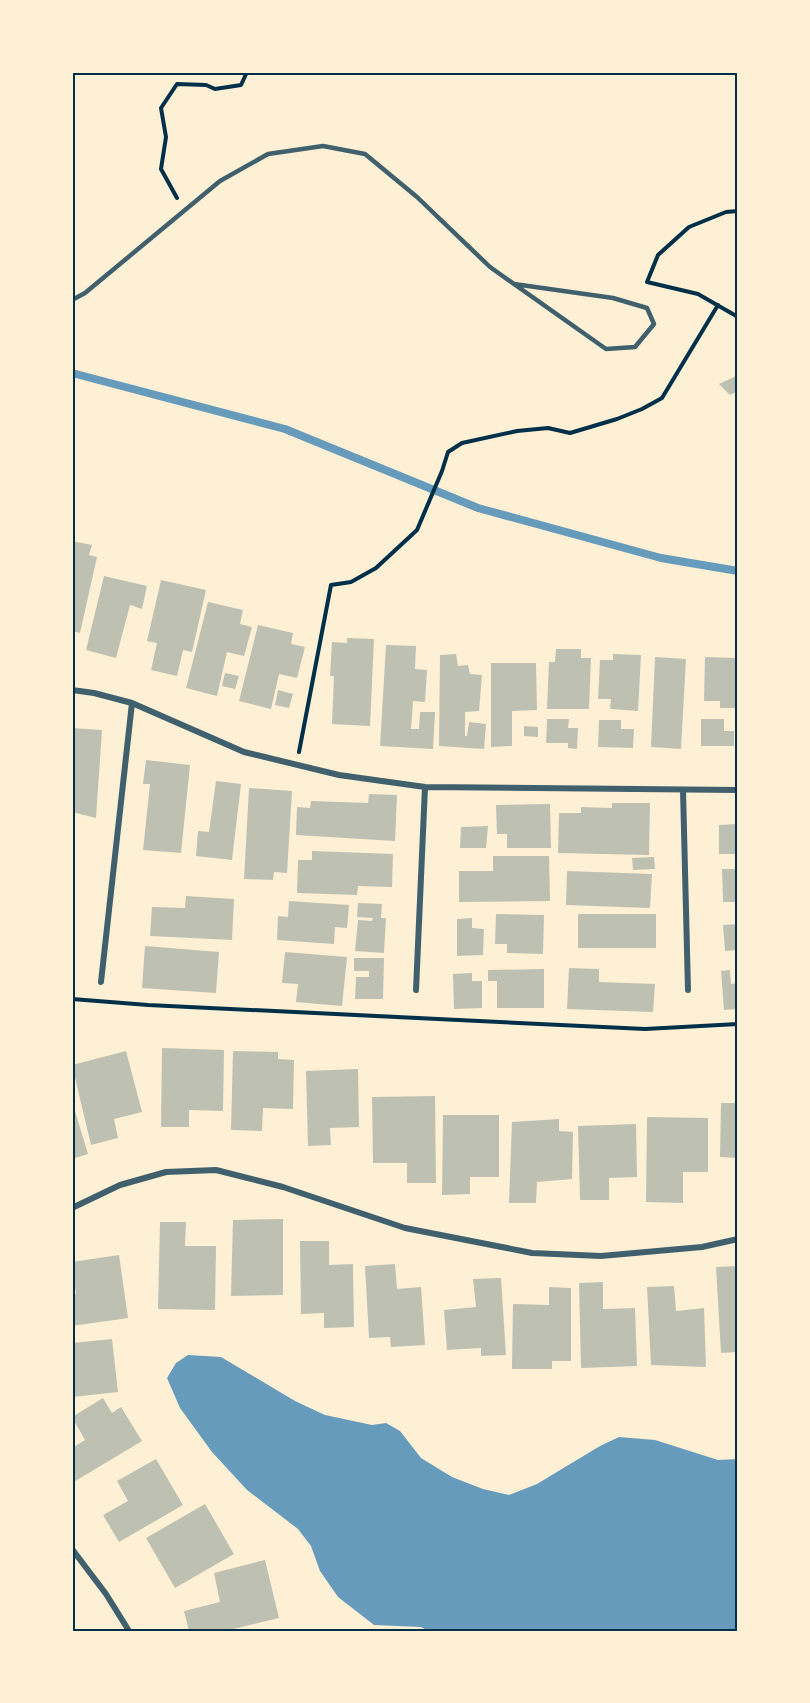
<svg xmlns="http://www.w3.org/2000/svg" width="810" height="1703" font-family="'Archivo Narrow',sans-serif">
<rect width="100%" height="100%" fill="#fdf0d5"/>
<path fill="#669bbc" d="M188 1355 221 1357 295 1401 325 1415 372 1425 386 1423 400 1431 421 1458 452 1477 483 1489 509 1495 537 1484 600 1446 619 1437 655 1440 718 1460 738 1459V1631H428L421 1627 374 1625 338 1597 320 1571 311 1546 298 1529 247 1490 212 1452 180 1408 167 1378 176 1363Z"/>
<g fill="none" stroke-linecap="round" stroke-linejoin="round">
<path stroke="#669bbc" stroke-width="8" d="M72 373 285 429 478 508 661 558 738 571"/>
</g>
<path fill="#bec0b2" d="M738 375V391L730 395 719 384Z
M72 541 92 545 89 555 97 557 80 633 72 631Z
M104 576 147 586 142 609 130 605 116 658 86 650Z
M161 580 206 590 192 652 183 650 177 676 151 670 157 643 147 641Z
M208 602 243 610 240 624 252 627 244 656 227 652 217 696 186 688Z
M258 625 293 633 291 644 305 647 297 678 279 674 271 709 239 701Z
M347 638 374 639 370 726 332 724 334 676H330L332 642 347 643Z
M386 645 416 646 415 669 427 670 425 702 413 701 411 729H419L420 712H435L433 749 380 746Z
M556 649H581V658H591L589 709H547L549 662H555Z
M456 654 458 666 468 665 470 674 482 675 479 711 465 712V736H467L469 722 486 724 484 749 439 746 440 655Z
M613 654 641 655 638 711 610 709 611 699H598L600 660H613Z
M655 657 686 659 681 749 651 747Z
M705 657 738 658V708H720V701H704Z
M491 663H536L537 710 512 711V746L491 747Z
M225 673 239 676 235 689 222 686Z
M278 690 293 694 289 708 275 705Z
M547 719H569L568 728H578L577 749 568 748V743H546Z
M701 719H724V731H734V746H701Z
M599 720H621V729H634L633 748 598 747Z
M524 726 538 727V737L524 736Z
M72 728 102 730 96 818 72 812Z
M146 760 190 765 181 853 143 850 150 784H143Z
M216 781 241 784 232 860 196 856 198 831 209 832Z
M249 788 292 791 287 873 274 872 273 880 244 879Z
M369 794 397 795 395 841 296 835 297 807 310 808 311 801 368 803Z
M612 803H650L649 855 558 853 559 813H581V807L612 808Z
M550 804 551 848H507V834H497L496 805Z
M738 824V854H719V825Z
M488 826 486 848H460L461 827Z
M312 851 393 854 392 887 358 886 357 895 297 893 298 860H312Z
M493 856H549L550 901 459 902V871H493Z
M654 857 655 869 633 870 632 858Z
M722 869H738V902H723Z
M567 871 652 874 650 908 566 905Z
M186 896 234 899 232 940 150 936 152 907 185 908Z
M289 901 349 905 347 928 335 927 334 944 277 940 278 916 288 917Z
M358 903 382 904 381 918H386L384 953 355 951 358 920 372 921 373 918 357 917Z
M496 914 544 915 543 954 507 953V944H495Z
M578 914H656V948H578Z
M472 918V928L484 929 483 955 457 956V919Z
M738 924V950L725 951 723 925Z
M145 946 219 952 216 993 142 988Z
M285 952 347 957 342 1006 296 1002 298 984 282 983Z
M354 958H384L383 999H355L356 977H369V971H354Z
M569 968 599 969V982L655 984 653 1012 567 1009Z
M544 969V1008H497V981H488V970Z
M730 970 731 984 738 983V1009L724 1010 721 971Z
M472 973V981H482V1008L454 1009 453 974Z
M162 1048 224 1050 223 1111 189 1110V1127H161Z
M126 1051 142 1112 114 1119 118 1138 91 1145 72 1065Z
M233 1051 278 1052V1059L294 1060 293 1109 263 1108 262 1131 231 1130Z
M358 1069 359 1127 330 1128 331 1145 308 1146 306 1071Z
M435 1096 436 1183H407V1163H373L372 1097Z
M72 1101 88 1154 72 1159Z
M721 1103H738V1158L720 1157Z
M443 1115H499V1177H470V1194L442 1195Z
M647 1117 708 1118V1172H683V1203L646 1202Z
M559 1119V1131L573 1132 572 1179 537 1182 536 1203H509L512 1122Z
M636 1124 637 1177 609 1178V1200H580L578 1126Z
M283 1219V1295L231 1296 233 1220Z
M160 1222H186L185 1246H216L215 1310 158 1309Z
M300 1241H329V1265L353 1264 354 1327 324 1328V1313L301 1314Z
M119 1255 128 1318 72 1326V1295L76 1294 72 1262Z
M395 1264 397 1289 421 1287 425 1345 391 1347 390 1337 369 1338 365 1266Z
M738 1266V1352L721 1353 716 1267Z
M501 1278 506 1355 481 1356V1348L447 1350 444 1310 476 1307 473 1279Z
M603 1282V1309L635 1308 637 1366 581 1368 579 1283Z
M674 1286 676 1311 704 1308 706 1367 651 1365 647 1287Z
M549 1287 571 1288V1361H552V1369H512L513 1304 549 1305Z
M112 1339 118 1392 72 1397V1343Z
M103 1398 112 1413 121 1407 142 1441 72 1483V1448L85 1440 72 1417Z
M156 1459 183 1505 119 1542 103 1515 128 1501 117 1481Z
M205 1504 234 1554 175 1588 146 1538Z
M265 1560 279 1618 225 1631H189L184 1611 220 1602 214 1573Z"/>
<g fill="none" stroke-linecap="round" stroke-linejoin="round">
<path stroke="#003049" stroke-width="4" d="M177 198 161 169 166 137 161 108 177 84 206 85 215 89 241 85 247 72
M738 211 726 212 689 227 658 255 647 282 698 294 738 317
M299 752 331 585 351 582 376 568 417 530 442 471 448 452 462 443 517 431 548 428 570 433 617 419 642 409 662 398 718 305
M72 999 148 1005 645 1029 738 1024"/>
<path stroke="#3f606c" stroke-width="4.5" d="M72 300 85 293 220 181 268 154 323 146 365 154 417 197 490 267 606 349 635 347 654 324 647 308 613 298 514 284"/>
<path stroke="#3f606c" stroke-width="6" d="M72 690 94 693 132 703 244 752 339 775 425 787 738 790
M683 790 688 990
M101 982 132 703
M416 990 425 787
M72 1208 120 1185 166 1172 216 1170 283 1187 405 1228 532 1253 601 1256 702 1247 738 1239
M72 1549 106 1594 129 1631"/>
</g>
<rect width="810" height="1703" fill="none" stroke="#fdf0d5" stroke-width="147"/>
<rect x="74" y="74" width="662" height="1556" fill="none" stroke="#003049" stroke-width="2"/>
</svg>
